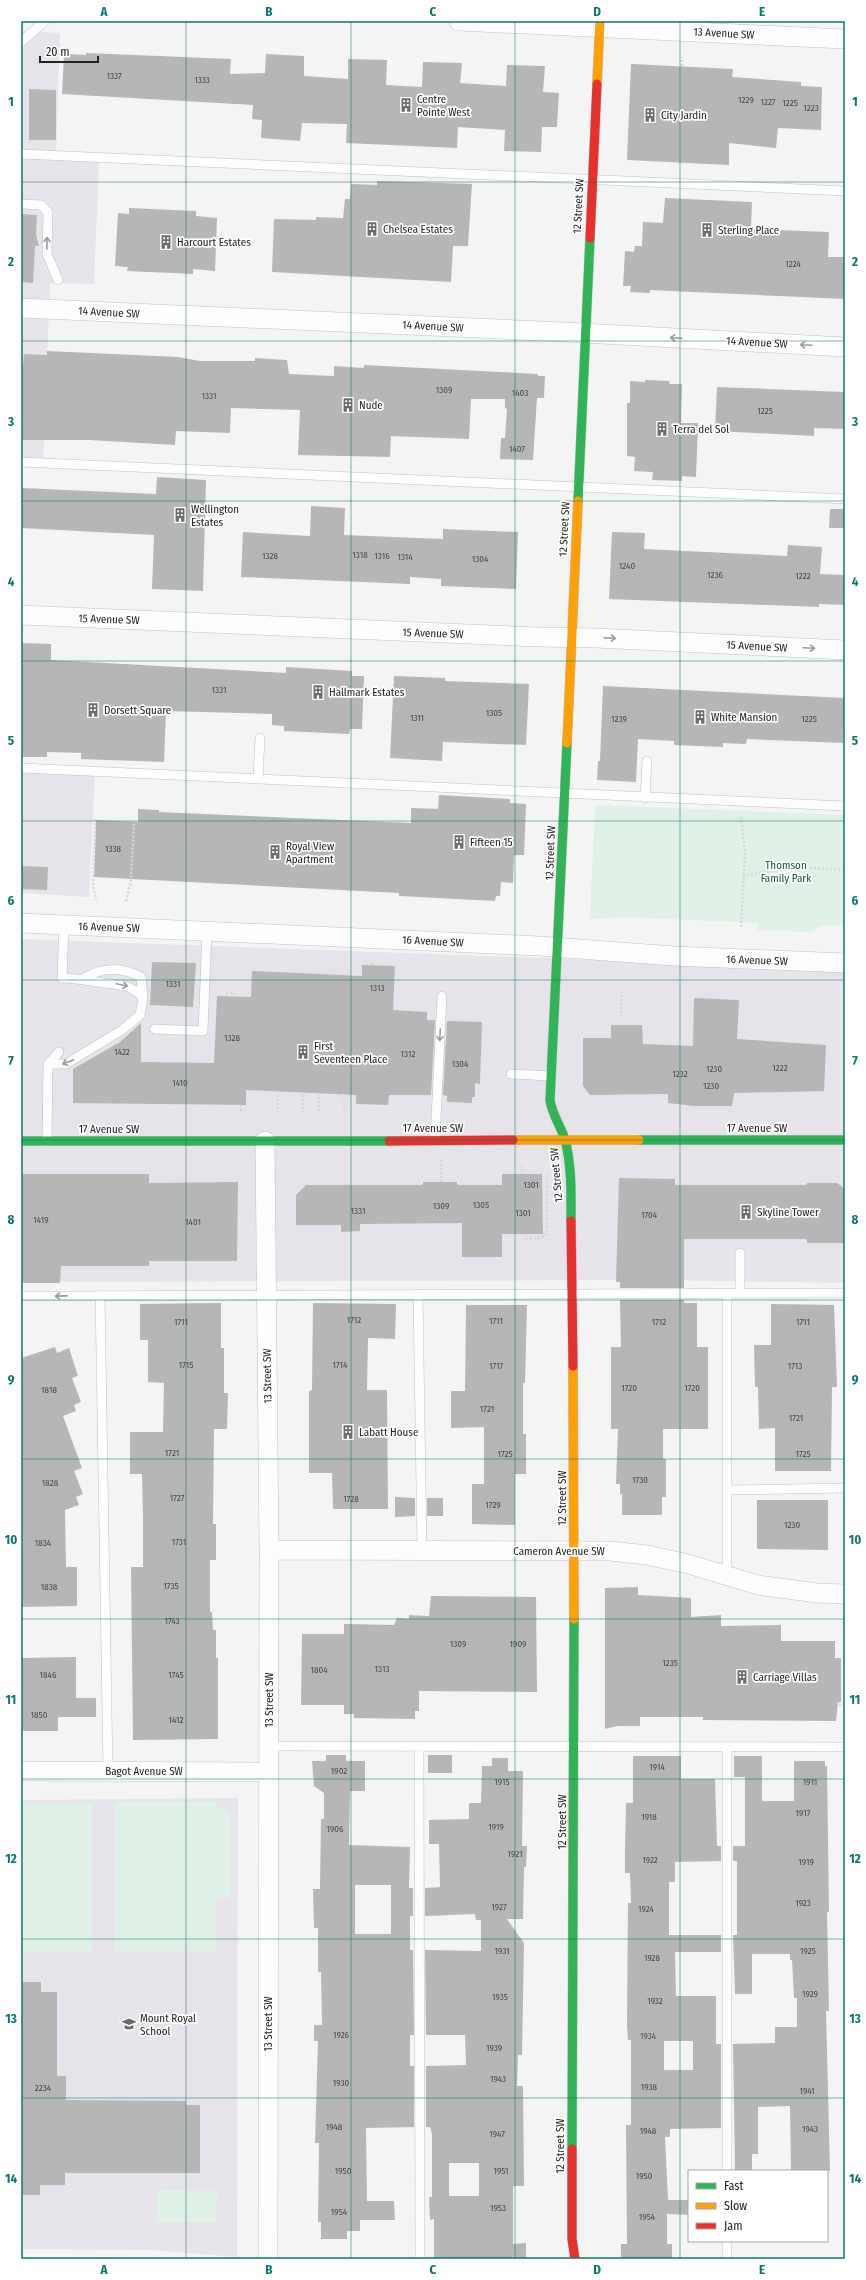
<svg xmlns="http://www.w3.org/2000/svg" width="866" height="2280" font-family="'Fira Sans Condensed',sans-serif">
<rect width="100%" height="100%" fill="#f4f4f5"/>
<path fill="#e6e4ea" d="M21 31 60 33 56 158 99 160 94 284 50 283 43 465 21 464Z
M21 771 95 773 89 897 21 893Z
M21 939 845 969V1283L650 1280 21 1282Z
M238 1798 237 2257 151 2250 21 2249V1800Z"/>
<path fill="#dff1e7" d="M595 805 845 815V926L822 925 812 932 757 930 759 923 624 917 590 919Z
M115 1802H216V1807H221L230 1816V1898L216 1899V1951H115Z
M21 1803H92V1952H21Z
M157 2190 217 2191 216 2222H157Z"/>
<path fill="#b6b6b6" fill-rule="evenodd" d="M86 53 231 59 230 74 265 73 266 54 304 56V76L348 79V59L387 60 386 85 422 87 423 62 462 63 460 83 506 86 507 65 545 66 543 92 559 93 557 127H542L541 152 504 151 505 130 458 127 457 148 346 143 347 124 302 123 300 141 261 138 262 120 252 119 253 105 62 94 64 54 86 55Z
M631 64 733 69 732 77 801 82V86L822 87 821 130 778 128 776 148 729 143V165L627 160Z
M29 89 56 90V140H29Z
M377 181 472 184 468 246H453L451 282 272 272 274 219 316 220V217L343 218 345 199H350L351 184 377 185Z
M665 198 752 202 751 229 829 232 828 257H845V299L650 290V293L630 292 631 286H623L625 251 634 252 635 246H642L643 222 663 223Z
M129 208 196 211V216L217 218 215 271 193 269V274L127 271 128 267 115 266 118 213 129 214Z
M21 214 37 215 36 235 39 246H35L33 283 21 282Z
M47 351 178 357 200 361H255V358L287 360 289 374 334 376V366L364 368V365L538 374V376H545L544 398H537L533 460 500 459 501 438H505L507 409 505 408V399H471L469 439 391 436 390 457 298 455 300 410 231 408 230 433 176 431 175 445 89 440H21V367H23L24 354 47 355Z
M645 380 670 381 669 384H682L681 423H698L696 477 682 476V481L652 480 653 472 634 471 635 457 627 456V403H630V381L645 382Z
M717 387 845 392V429L814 428V436L715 431Z
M157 477 206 480 203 591 152 589 154 535 21 528V488L156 494Z
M311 506 345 508 344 535 443 539V529L518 532 516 589 441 586V579L410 577V584L241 577 243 532 310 536Z
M830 509H845V528H829Z
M612 532 645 533 644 549 787 556 788 545 822 547 820 574 845 575V605L819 604V607L609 599Z
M21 643 51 644V660L286 673V667L352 671V676H364L362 729H350L349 734 284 731V726L272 725V714L166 711 164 762 81 759V753L47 752V757H21Z
M394 676 445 678V681L529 684 526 745 443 742 442 761 390 758Z
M603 686 845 698 843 743 747 739 746 744 723 743V747L674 745V741L638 739 636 782 597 780 598 761H600Z
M439 795 510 799V803L526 804 524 855H514L513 883 501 882 500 896H496L495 901 399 896V893L94 877 96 820 138 822V809L159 810V812L411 823V808L438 809Z
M21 866 48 867 47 890 21 889Z
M152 962 196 963 193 1007 150 1005Z
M362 965 395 966 393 1010 427 1012V1020H435L431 1095H389L388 1105 356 1104V1095L246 1090V1105L73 1103V1069L120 1042 141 1023V1062L214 1063 217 996 251 997 252 971 362 976Z
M694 998 739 1000 737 1039 826 1045 824 1091 734 1093 732 1106H694L668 1103V1094L590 1095 583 1086V1038H611V1025H642L643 1044 693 1046Z
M447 1021 482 1022 480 1084 475 1083V1097H472V1103L447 1102V1096L443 1095Z
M21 1174H149V1183L238 1182 237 1261H149V1266H61L60 1283H21Z
M502 1174H542L543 1234H502V1257H462V1223L360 1224V1231L341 1232V1225H296V1195L306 1185H423V1182H457V1185H502Z
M619 1178 675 1179V1185H807V1183H837L845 1189V1243H807V1239H684V1288H620V1282H616Z
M620 1300H684V1303H697V1347H708V1429H663V1459H666V1497H662V1515H622V1494H620V1484H616L618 1429H611V1347H621Z
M221 1303V1348H224V1393H228L227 1429H214L213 1524H216V1560H210V1612H212L213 1630H216V1658H218V1739L133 1740 131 1567H143V1518L142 1474H130V1432H163L164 1383 148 1382V1340H140V1304Z
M313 1303 396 1304 395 1339 368 1338 367 1390H387L388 1509H333L332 1473H309V1391L312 1390Z
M771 1304 834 1305 837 1387H832L831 1471H775V1428L759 1429 758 1387H755L754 1345H771Z
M466 1305H527L525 1383H523V1434H526V1474H515V1525L472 1524V1484H484V1427L451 1428V1391H465Z
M55 1347 57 1353 69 1348 78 1376 72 1378 81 1402 74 1405 76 1411 63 1416 82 1468 74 1471 83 1494 76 1497 79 1505 65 1510 66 1567H77V1606L21 1607V1358Z
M395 1497 415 1498V1516L395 1517Z
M427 1498H443V1516H427Z
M757 1500H828V1550L757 1549Z
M638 1587V1595L691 1598V1617L721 1615V1626L781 1625V1641H835V1658H841V1702H838L836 1721 703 1720V1717H640V1726H617L605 1729V1588Z
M431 1596 536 1597 537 1692 419 1691V1711H415V1719L354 1718V1714H344V1705H301L302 1634H344V1624L394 1625 397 1618 409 1619V1615L429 1616Z
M76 1657V1698H96V1717H58V1731H21V1658Z
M326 1755H346V1761H365V1791H350L349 1845 410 1847 409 1888H413V1916H410V1950H413L414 2035H410V2066H414V2127L366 2128 367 2201H394L395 2220H360V2231H347V2239H321V2222H318L319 2143H315L318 2041H314V2025H322L321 1972H318V1928H314L313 1889H320L321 1819H324V1793L314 1786 312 1761H326ZM355 1885H391V1934H355Z
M428 1755H452V1773H428Z
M633 1756H681V1779H715L717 1846H721V1861L675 1862V1882H669V1935H721V1952H675L676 1996H716V2044H721V2128L670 2129V2137H665L668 2200H689V2215L667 2214V2244H672V2259H621V2244H627L626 2125H631V2040H628L627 2024 628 1903H631L630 1873H625V1847L626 1803H633ZM664 2041H693V2070H664Z
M734 1756H762V1801H794V1761H825V1766H827L829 1912H827L829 2011H826L830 2171H791L790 2106 758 2107V2154H752V2171H735L733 2044 775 2043V2027H797V1998H794L792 1960H790V1954H752V1994H735L733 1935H737V1861H733V1846H745V1777H734Z
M492 1758H508V1771H523L522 1846H527L526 1867H524L523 1919H507L524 1943 522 2055H518L517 2086H523L524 2186H513V2244L526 2243V2259H434V2219L430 2220 429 2197H432V2134L430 2127H426V2066L466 2065 465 2035H426L425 1950 481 1951V1920H476L475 1914 425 1916V1888L440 1887 439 1844H429V1820L469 1819V1803H481L482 1766H492ZM449 2163H479V2196H449Z
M21 1982H41V1992H57V2076H66V2100L186 2101V2105H200V2173H65V2185H40V2195H21Z"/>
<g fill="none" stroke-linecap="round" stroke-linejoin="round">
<defs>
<path id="lane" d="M21 42 45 21
M21 154 845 191
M21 204 41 205 48 212 47 254 58 280
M21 462 845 499
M21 768 845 806
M258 779 260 738
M645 798 647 761
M84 978C102 967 122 967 141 977L143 998
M155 1029 203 1031 207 931
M48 1064H66L122 1030 140 1015 143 998C129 982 115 985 97 982 85 980 74 978 62 978L64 925
M511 1074 551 1076
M435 1140 442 996
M47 1141 48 1064 59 1052
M740 1253V1293
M727 1293V1576
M418 1294 422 1550
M100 1295 108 1771
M21 1296 845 1293
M728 1490 845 1488
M268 1746 845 1747
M419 1746 420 2259
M727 1747V2171
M727 2241V2259"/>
<path id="street" d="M459 21 845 39
M21 308 564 332 845 347
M21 615 538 637 596 638 845 650
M21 923 539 946 674 956 845 963
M265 1141 269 1550 268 2259
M269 1550 610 1551 647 1555 688 1564 758 1585 817 1593 845 1594
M21 1771 268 1772"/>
<path id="fast" d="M578 501 590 238
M567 743 550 1100C552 1115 561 1126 565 1140 572 1166 571 1194 571 1221
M639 1140H845
M21 1141H389
M572 2149 574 1619"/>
<path id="slow" d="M597 84 600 21
M567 743 578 501
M513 1140H639
M573 1366 574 1619"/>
<path id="jam" d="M590 238 597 84
M389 1141 513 1140
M571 1221 573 1366
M572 2149V2239L575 2259"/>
</defs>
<use href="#lane" stroke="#bfbfc0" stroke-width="10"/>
<use href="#street" stroke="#bfbfc0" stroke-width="20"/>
<use href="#fast" stroke="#bfbfc0" stroke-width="10"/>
<use href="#slow" stroke="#bfbfc0" stroke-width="10"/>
<use href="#jam" stroke="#bfbfc0" stroke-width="10"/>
<path stroke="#d8d7d8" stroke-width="2.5" stroke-dasharray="2 2" stroke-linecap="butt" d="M682 66V57
M95 819 93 883 96 900
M743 876 793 867 845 870
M126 901 131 881 134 822
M741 927 745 853 741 817
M372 965V962
M226 993H234V997
M621 1013 622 990
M278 1091V1113
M319 1093V1113
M340 1094V1097L344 1100V1113
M241 1105V1113
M303 1113V1093
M441 1160V1182
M522 1165V1174
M526 1240 545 1236 547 1231V1177L549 1175
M838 1702V1705H845"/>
<use href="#lane" stroke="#fdfdfe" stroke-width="9"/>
<use href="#street" stroke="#fdfdfe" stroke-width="19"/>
<use href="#fast" stroke="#30b455" stroke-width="9"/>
<use href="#slow" stroke="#ff9f0a" stroke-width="9"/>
<use href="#jam" stroke="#e5322d" stroke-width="9"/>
</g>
<defs><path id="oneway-shaft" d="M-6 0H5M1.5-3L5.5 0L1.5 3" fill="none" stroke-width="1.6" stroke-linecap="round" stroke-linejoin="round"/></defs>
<g stroke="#9a9a9b">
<use href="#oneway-shaft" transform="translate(47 243) rotate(-89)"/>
<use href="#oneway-shaft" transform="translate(676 338) rotate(-177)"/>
<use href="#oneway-shaft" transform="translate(806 345) rotate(-177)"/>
<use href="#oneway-shaft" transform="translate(610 638) rotate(3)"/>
<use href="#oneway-shaft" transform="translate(809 648) rotate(3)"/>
<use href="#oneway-shaft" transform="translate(122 985) rotate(12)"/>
<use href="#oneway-shaft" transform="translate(440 1035) rotate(93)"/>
<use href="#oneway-shaft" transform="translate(68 1062) rotate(159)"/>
<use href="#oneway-shaft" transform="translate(61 1296) rotate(179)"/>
</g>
<path fill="none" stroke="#0f766e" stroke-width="1" stroke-opacity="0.55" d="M186 21V2259M351 21V2259M515 21V2259M680 21V2259M21 182H845M21 341H845M21 501H845M21 661H845M21 821H845M21 980H845M21 1140H845M21 1300H845M21 1459H845M21 1619H845M21 1779H845M21 1939H845M21 2098H845"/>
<defs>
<symbol id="building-bare" viewBox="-9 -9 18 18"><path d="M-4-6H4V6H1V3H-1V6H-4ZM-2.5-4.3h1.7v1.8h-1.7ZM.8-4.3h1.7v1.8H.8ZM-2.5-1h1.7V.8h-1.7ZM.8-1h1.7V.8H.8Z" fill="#6c6c6c" stroke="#fff" stroke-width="2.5" paint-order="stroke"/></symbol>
<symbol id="school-bare" viewBox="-9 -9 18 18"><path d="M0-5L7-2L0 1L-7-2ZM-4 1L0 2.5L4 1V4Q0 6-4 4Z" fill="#6c6c6c" stroke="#fff" stroke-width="2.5" paint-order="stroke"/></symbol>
</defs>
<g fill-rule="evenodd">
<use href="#building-bare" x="396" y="95" width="20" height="20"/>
<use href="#building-bare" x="640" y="105" width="20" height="20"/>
<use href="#building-bare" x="362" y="219" width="20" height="20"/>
<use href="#building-bare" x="697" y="220" width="20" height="20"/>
<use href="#building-bare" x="156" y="232" width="20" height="20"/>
<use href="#building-bare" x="338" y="395" width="20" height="20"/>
<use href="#building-bare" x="652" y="419" width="20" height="20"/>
<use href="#building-bare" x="170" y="505" width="20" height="20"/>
<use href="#building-bare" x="308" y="682" width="20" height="20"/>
<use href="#building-bare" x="83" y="700" width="20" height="20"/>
<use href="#building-bare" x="690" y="707" width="20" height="20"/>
<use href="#building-bare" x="449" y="832" width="20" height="20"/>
<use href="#building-bare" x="265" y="842" width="20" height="20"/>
<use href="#building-bare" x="293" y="1042" width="20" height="20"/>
<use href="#building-bare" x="736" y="1202" width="20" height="20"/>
<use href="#building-bare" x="338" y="1422" width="20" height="20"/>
<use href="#building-bare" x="732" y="1667" width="20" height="20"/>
<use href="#school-bare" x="119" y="2014" width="20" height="20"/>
</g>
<g text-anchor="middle" stroke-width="3.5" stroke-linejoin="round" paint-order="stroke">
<g font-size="9" fill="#474748">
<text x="114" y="79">1337</text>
<text x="202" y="83">1333</text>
<text x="746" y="103">1229</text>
<text x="768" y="105">1227</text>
<text x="790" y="106">1225</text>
<text x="811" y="111">1223</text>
<text x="793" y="267">1224</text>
<text x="444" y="393">1309</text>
<text x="520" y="396">1403</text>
<text x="209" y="399">1331</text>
<text x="765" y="414">1225</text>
<text x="517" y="452">1407</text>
<text x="360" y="558">1318</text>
<text x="270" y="559">1328</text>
<text x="382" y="559">1316</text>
<text x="405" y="560">1314</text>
<text x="480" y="562">1304</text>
<text x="627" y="569">1240</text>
<text x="715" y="578">1236</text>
<text x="803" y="579">1222</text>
<text x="219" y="693">1331</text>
<text x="494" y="716">1305</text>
<text x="417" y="721">1311</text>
<text x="619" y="722">1239</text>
<text x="809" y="722">1225</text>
<text x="113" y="852">1338</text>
<text x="173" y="987">1331</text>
<text x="377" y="991">1313</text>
<text x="232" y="1041">1328</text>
<text x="122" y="1055">1422</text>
<text x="408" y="1057">1312</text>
<text x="460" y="1067">1304</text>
<text x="780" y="1071">1222</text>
<text x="714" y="1072">1230</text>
<text x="680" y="1077">1232</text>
<text x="180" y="1086">1410</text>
<text x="711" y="1089">1230</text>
<text x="531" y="1188">1301</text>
<text x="481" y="1208">1305</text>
<text x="441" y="1209">1309</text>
<text x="358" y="1214">1331</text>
<text x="523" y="1216">1301</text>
<text x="649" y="1218">1704</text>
<text x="41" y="1223">1419</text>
<text x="193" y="1225">1401</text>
<text x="354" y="1323">1712</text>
<text x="496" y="1324">1711</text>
<text x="181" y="1325">1711</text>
<text x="659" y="1325">1712</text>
<text x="803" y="1325">1711</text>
<text x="186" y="1368">1715</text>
<text x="340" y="1368">1714</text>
<text x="496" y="1369">1717</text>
<text x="795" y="1369">1713</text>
<text x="629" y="1391">1720</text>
<text x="692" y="1391">1720</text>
<text x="49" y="1393">1818</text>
<text x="487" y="1412">1721</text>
<text x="796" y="1421">1721</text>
<text x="172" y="1456">1721</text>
<text x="505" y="1457">1725</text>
<text x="803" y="1457">1725</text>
<text x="640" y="1483">1730</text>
<text x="50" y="1486">1828</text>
<text x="177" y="1501">1727</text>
<text x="351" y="1502">1728</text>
<text x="493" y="1508">1729</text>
<text x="792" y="1528">1230</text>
<text x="179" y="1545">1731</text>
<text x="43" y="1546">1834</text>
<text x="171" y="1589">1735</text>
<text x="49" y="1590">1838</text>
<text x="172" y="1624">1743</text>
<text x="458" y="1647">1309</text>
<text x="518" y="1647">1909</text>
<text x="670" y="1666">1235</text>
<text x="382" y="1672">1313</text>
<text x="319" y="1673">1804</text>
<text x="48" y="1678">1846</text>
<text x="176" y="1678">1745</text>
<text x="39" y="1718">1850</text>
<text x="176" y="1723">1412</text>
<text x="657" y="1770">1914</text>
<text x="339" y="1774">1902</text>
<text x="502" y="1785">1915</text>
<text x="810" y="1785">1911</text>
<text x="803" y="1816">1917</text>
<text x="649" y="1820">1918</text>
<text x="496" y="1830">1919</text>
<text x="335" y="1832">1906</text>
<text x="515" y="1857">1921</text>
<text x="650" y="1863">1922</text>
<text x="806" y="1865">1919</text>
<text x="803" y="1906">1923</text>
<text x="499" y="1910">1927</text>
<text x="646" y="1912">1924</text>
<text x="502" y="1954">1931</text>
<text x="808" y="1954">1925</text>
<text x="652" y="1961">1928</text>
<text x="810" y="1997">1929</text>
<text x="500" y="2000">1935</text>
<text x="655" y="2004">1932</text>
<text x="341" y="2038">1926</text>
<text x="648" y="2039">1934</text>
<text x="494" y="2051">1939</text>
<text x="498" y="2082">1943</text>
<text x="341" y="2086">1930</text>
<text x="649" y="2090">1938</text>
<text x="43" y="2091">2234</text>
<text x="807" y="2094">1941</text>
<text x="334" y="2130">1948</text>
<text x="810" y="2132">1943</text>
<text x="648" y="2134">1948</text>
<text x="497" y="2137">1947</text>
<text x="343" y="2174">1950</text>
<text x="501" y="2174">1951</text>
<text x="644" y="2179">1950</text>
<text x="498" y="2211">1953</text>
<text x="339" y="2215">1954</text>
<text x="647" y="2220">1954</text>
</g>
<g font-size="11" fill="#222223" stroke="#fff">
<text transform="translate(724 33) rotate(3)" y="4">13 Avenue SW</text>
<text transform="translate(578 206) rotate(-87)" y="4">12 Street SW</text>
<text transform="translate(109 312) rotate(3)" y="4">14 Avenue SW</text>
<text transform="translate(433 326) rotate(3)" y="4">14 Avenue SW</text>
<text transform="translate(757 342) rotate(3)" y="4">14 Avenue SW</text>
<text transform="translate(564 529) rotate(-87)" y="4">12 Street SW</text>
<text transform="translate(109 619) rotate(2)" y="4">15 Avenue SW</text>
<text transform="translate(433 633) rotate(2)" y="4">15 Avenue SW</text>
<text transform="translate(757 646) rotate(3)" y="4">15 Avenue SW</text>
<text transform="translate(550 853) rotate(-88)" y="4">12 Street SW</text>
<text transform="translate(109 927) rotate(2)" y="4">16 Avenue SW</text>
<text transform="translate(433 941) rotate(3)" y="4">16 Avenue SW</text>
<text transform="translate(757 960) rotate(2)" y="4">16 Avenue SW</text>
<text x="433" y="1132">17 Avenue SW</text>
<text x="757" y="1132">17 Avenue SW</text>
<text x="109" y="1133">17 Avenue SW</text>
<text transform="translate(556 1175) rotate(-95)" y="4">12 Street SW</text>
<text transform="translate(267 1376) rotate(-91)" y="4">13 Street SW</text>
<text transform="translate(562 1498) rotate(-90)" y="4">12 Street SW</text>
<text x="559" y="1555">Cameron Avenue SW</text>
<text transform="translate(269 1700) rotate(-90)" y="4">13 Street SW</text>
<text x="144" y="1775">Bagot Avenue SW</text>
<text transform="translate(562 1822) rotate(-90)" y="4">12 Street SW</text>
<text transform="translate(268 2024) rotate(-90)" y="4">13 Street SW</text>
<text transform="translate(560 2146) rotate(-90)" y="4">12 Street SW</text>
</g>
<g font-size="11" fill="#222223" stroke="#fff" text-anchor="start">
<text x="417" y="103">Centre<tspan x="417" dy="13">Pointe West</tspan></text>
<text x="661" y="119">City Jardin</text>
<text x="383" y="233">Chelsea Estates</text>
<text x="718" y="234">Sterling Place</text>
<text x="177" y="246">Harcourt Estates</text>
<text x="359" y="409">Nude</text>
<text x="673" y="433">Terra del Sol</text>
<text x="191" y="513">Wellington<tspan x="191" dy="13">Estates</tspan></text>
<text x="329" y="696">Hallmark Estates</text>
<text x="104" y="714">Dorsett Square</text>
<text x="711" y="721">White Mansion</text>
<text x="470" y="846">Fifteen 15</text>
<text x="286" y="850">Royal View<tspan x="286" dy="13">Apartment</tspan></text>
<text x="314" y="1050">First<tspan x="314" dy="13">Seventeen Place</tspan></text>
<text x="757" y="1216">Skyline Tower</text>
<text x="359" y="1436">Labatt House</text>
<text x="753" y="1681">Carriage Villas</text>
<text x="140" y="2022">Mount Royal<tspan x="140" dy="13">School</tspan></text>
</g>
<g font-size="11" fill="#1b573c" stroke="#fff">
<text x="786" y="869">Thomson<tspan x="786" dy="13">Family Park</tspan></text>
</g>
</g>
<rect width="866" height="2280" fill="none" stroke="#ffffff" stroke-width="44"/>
<rect x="688" y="2170" width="140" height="72" fill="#ffffff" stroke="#a7a7a7"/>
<rect x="696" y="2183" width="20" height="6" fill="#30b455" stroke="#a7a7a7"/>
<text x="724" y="2190" font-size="12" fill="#222223">Fast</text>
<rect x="696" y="2203" width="20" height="6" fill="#ff9f0a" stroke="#a7a7a7"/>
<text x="724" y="2210" font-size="12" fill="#222223">Slow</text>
<rect x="696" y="2223" width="20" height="6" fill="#e5322d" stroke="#a7a7a7"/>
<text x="724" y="2230" font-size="12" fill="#222223">Jam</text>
<path d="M40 56v6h58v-6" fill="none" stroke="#222223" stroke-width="2"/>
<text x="46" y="56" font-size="12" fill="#222223" stroke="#ffffff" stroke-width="3" paint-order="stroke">20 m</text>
<rect x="22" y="22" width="822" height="2236" fill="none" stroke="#0f766e" stroke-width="1.5"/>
<g font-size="13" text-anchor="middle" font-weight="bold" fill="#0f766e">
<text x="104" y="16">A</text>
<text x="269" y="16">B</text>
<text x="433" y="16">C</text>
<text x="597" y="16">D</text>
<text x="762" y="16">E</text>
<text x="11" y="106">1</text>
<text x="855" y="106">1</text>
<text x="11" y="266">2</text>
<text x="855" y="266">2</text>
<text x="11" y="426">3</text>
<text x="855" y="426">3</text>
<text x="11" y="586">4</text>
<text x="855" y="586">4</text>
<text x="11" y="745">5</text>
<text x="855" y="745">5</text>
<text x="11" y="905">6</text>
<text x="855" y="905">6</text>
<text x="11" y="1065">7</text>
<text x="855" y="1065">7</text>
<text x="11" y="1224">8</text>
<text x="855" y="1224">8</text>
<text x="11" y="1384">9</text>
<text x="855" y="1384">9</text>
<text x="11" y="1544">10</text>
<text x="855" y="1544">10</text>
<text x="11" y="1704">11</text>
<text x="855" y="1704">11</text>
<text x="11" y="1863">12</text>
<text x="855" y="1863">12</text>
<text x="11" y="2023">13</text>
<text x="855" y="2023">13</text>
<text x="11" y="2183">14</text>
<text x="855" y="2183">14</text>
<text x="104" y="2274">A</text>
<text x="269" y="2274">B</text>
<text x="433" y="2274">C</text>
<text x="597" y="2274">D</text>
<text x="762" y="2274">E</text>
</g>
</svg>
